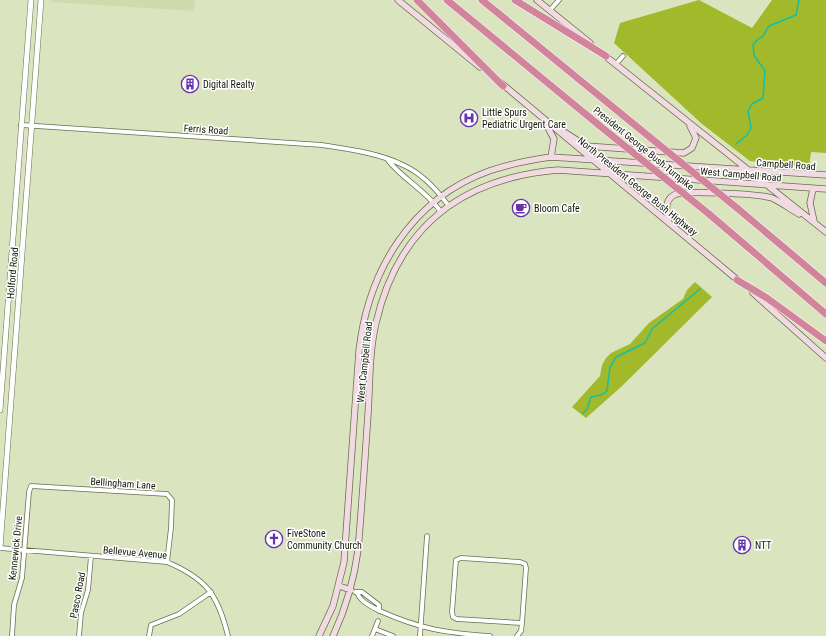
<svg xmlns="http://www.w3.org/2000/svg" width="826" height="636" font-family="'Roboto Condensed',sans-serif">
<rect width="100%" height="100%" fill="#dae4be"/>
<path fill="#cfdaad" d="M51 0H195L194 11 51 2Z"/>
<path fill="#a1b92a" d="M699 0 752 28 772 0H826V153L811 152 809 167 750 161 702 124 614 43 620 23Z
M695 282 712 297 622 386 586 418 572 407 600 376 602 365 606 358 611 353 630 344 649 323 683 299 687 290Z"/>
<g fill="none" stroke-linecap="round" stroke-linejoin="round">
<path stroke="#14bfa7" stroke-width="1.5" d="M736 144 747 135 751 128 748 111 752 104 763 98 765 71 754 55 753 45 757 40 763 36 769 26 796 15 799 0
M583 413 587 409 591 397 601 395 607 391 610 367 616 357 645 343 652 329 700 289"/>
<defs>
<path id="minor" d="M550 10 559 0
M616 64 623 56
M21 125 322 145C348 149 379 153 403 165 421 173 437 190 448 205
M388 160C402 179 426 190 441 212
M0 548 167 562C207 579 218 595 228 636
M355 592H362L379 605V611
M357 592C360 602 372 607 380 611 420 629 446 633 490 636
M375 629 393 636
M12 636 14 605 22 578 29 492 31 486 167 494 172 500 171 528 167 562
M79 636 81 613 88 590 91 556
M149 636 151 625 179 614 211 592
M372 636 378 621
M420 636 427 536
M517 636 521 631 522 623 526 568 525 564 520 562 461 558 456 560 452 612 453 617 457 619 522 623"/>
<path id="tertiary" d="M0 410 31 0
M0 548 41 0"/>
<path id="secondary" d="M398 0 480 67
M537 0 590 43
M604 55 826 232
M501 83 740 282
M546 124 554 139 551 157
M558 128 586 146 684 153 692 148 696 138 690 126
M813 189 810 203 814 221
M669 223C667 214 663 201 674 195 683 190 761 194 772 198 781 202 790 209 799 214
M753 293 826 358
M339 586 351 590
M319 636 333 606 344 562 359 351C368 271 411 199 489 171 509 164 530 160 551 157L826 175
M333 636C346 608 354 580 358 550 362 504 365 459 368 414 370 384 369 352 376 323 398 227 462 178 558 170L826 189"/>
<path id="motorway" d="M417 0 503 86
M447 0 600 126
M482 0 652 139
M515 0 606 56
M737 208 826 283
M709 214 826 314
M737 280 767 298 826 341"/>
</defs>
<use href="#minor" stroke="#676f4e" stroke-width="5.5"/>
<use href="#tertiary" stroke="#676f4e" stroke-width="6"/>
<use href="#secondary" stroke="#676f4e" stroke-width="7"/>
<use href="#motorway" stroke="#fff" stroke-width="8"/>
<use href="#minor" stroke="#fff" stroke-width="4"/>
<use href="#tertiary" stroke="#fff" stroke-width="5"/>
<use href="#secondary" stroke="#f2dae2" stroke-width="5.5"/>
<use href="#motorway" stroke="#d3849d" stroke-width="7"/>
<defs>
<path id="motorway-bridge" d="M600 126 709 214
M652 139 737 208"/>
</defs>
<use href="#motorway-bridge" stroke="#fff" stroke-width="8" stroke-linecap="butt"/>
<use href="#motorway-bridge" stroke="#d3849d" stroke-width="7"/>
</g>
<defs>
<symbol id="building-ring" viewBox="-11 -11 22 22"><circle r="9.5" fill="#fff" stroke="#6834ab" stroke-width="1.5"/><path d="M-4-6H4V6H1V3H-1V6H-4ZM-2.5-4.3h1.7v1.8h-1.7ZM.8-4.3h1.7v1.8H.8ZM-2.5-1h1.7V.8h-1.7ZM.8-1h1.7V.8H.8Z" fill="#6834ab"/></symbol>
<symbol id="hospital-ring" viewBox="-11 -11 22 22"><circle r="9.5" fill="#fff" stroke="#6834ab" stroke-width="1.5"/><path d="M-5-5h3v3.5h4V-5h3V5h-3V1.5h-4V5h-3Z" fill="#6834ab"/></symbol>
<symbol id="cafe-ring" viewBox="-11 -11 22 22"><circle r="9.5" fill="#fff" stroke="#6834ab" stroke-width="1.5"/><path d="M-5.5-4.5H6V0H3Q3 3.5 0 3.5H-2.5Q-5.5 3.5-5.5 0ZM3-3.2v2h1.7v-2ZM-6 4.5H4V6H-6Z" fill="#6834ab"/></symbol>
<symbol id="church-ring" viewBox="-11 -11 22 22"><circle r="9.5" fill="#fff" stroke="#6834ab" stroke-width="1.5"/><path d="M-1.2-6h2.4v3.5h3.3v2.4h-3.3V6h-2.4V-.1h-3.3v-2.4h3.3Z" fill="#6834ab"/></symbol>
</defs>
<g fill-rule="evenodd">
<use href="#building-ring" x="180" y="74" width="20" height="20"/>
<use href="#hospital-ring" x="459" y="108" width="20" height="20"/>
<use href="#cafe-ring" x="511" y="198" width="20" height="20"/>
<use href="#church-ring" x="264" y="529" width="20" height="20"/>
<use href="#building-ring" x="732" y="535" width="20" height="20"/>
</g>
<g text-anchor="middle" stroke-width="3" stroke-linejoin="round" paint-order="stroke">
<g font-size="10" fill="#141709" stroke="#fff" text-anchor="start">
<text x="203" y="88">Digital Realty</text>
<text x="482" y="116">Little Spurs<tspan x="482" dy="12">Pediatric Urgent Care</tspan></text>
<text x="534" y="212">Bloom Cafe</text>
<text x="287" y="537">FiveStone<tspan x="287" dy="12">Community Church</tspan></text>
<text x="755" y="549">NTT</text>
</g>
<g font-size="10" fill="#141709" stroke="#fff">
<text transform="translate(206 129) rotate(4)" y="4">Ferris Road</text>
<text transform="translate(644 148) rotate(39)" y="4">President George Bush Turnpike</text>
<text transform="translate(786 164) rotate(4)" y="4">Campbell Road</text>
<text transform="translate(741 174) rotate(5)" y="4">West Campbell Road</text>
<text transform="translate(638 186) rotate(39)" y="4">North President George Bush Highway</text>
<text transform="translate(12 273) rotate(-85)" y="4">Holford Road</text>
<text transform="translate(364 362) rotate(-84)" y="4">West Campbell Road</text>
<text transform="translate(123 483) rotate(4)" y="4">Bellingham Lane</text>
<text transform="translate(15 548) rotate(-84)" y="4">Kennewick Drive</text>
<text transform="translate(135 552) rotate(5)" y="4">Bellevue Avenue</text>
<text transform="translate(77 595) rotate(-79)" y="4">Pasco Road</text>
</g>
</g>
</svg>
